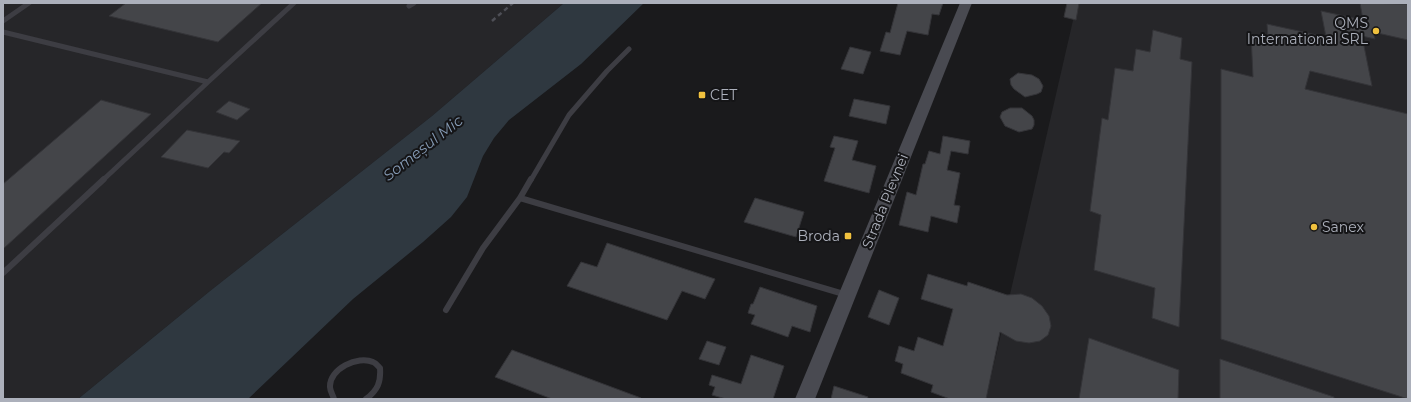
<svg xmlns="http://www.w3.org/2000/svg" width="1411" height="402" font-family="Montserrat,sans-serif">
<rect width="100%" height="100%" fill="#1a1a1c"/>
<path fill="#262629" d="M3 3H564L432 116 210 291 78 399H3Z
M1077 3H1408V399H986Z"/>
<path fill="#2f3840" d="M564 3H644L581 64 509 120 494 138 483 156 467 197 451 217 423 242 353 299 248 399H78L210 291 432 116Z"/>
<path fill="#444549" stroke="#343438" d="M126 3H262L218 42 109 16Z
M898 3H943L939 15 932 14 928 35 907 31 900 55 880 51 886 32 890 33Z
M1067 3H1079L1076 20 1064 17Z
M1360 3 1408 4V40L1373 32 1375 39 1362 36 1372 86 1310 71 1305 89 1408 114V399L1221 339V69L1253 77 1251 34 1268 38 1267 24 1326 37 1321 11 1363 20Z
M1153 30 1182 38 1180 59 1192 62 1179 327 1152 318 1155 288 1094 270 1101 215 1090 211 1102 118 1108 120 1115 68 1133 71 1136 49 1150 52Z
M850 47 871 52 863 74 841 69Z
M1018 73 1032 75 1039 79 1043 86 1041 92 1037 94 1025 97 1014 89 1011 85 1010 79Z
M854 99 890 106 886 124 849 116Z
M101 100 151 114 3 249V184Z
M229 101 250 109 237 120 216 112Z
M1010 108H1022L1032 116 1034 120V125L1032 129 1019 132 1005 126 1000 117 1002 112Z
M187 130 226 138 240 141 229 153 224 152 208 168 161 157Z
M834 136 858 141 852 160 876 166 869 193 824 181 835 148 830 147Z
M943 136 970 141 968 154 951 151 947 170 960 173 954 205 960 206 957 223 931 216 928 232 899 225 907 192 916 195 923 164H925L929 151 940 154Z
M755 198 804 212 796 237 744 222Z
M607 243 715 279 705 299 682 291 667 320 567 286 581 262 597 267Z
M928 274 967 286 968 282 1007 295 1021 294 1032 298 1042 306 1049 316 1051 326 1048 335 1040 341 1029 343 1016 341 1000 332 986 399H950L931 392 933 385 901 373 903 364 895 361 899 346 914 351 918 337 943 346 953 309 921 299Z
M760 287 817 306 810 332 792 326 788 337 751 324 755 315 748 313 751 304H753Z
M879 290 899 298 889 325 868 317Z
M1089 338 1179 370 1178 399H1079Z
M707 341 726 347 719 365 699 359Z
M512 350 641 398V399H552L495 377Z
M751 355 784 366 773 399H726L712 395 715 387 709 385 712 375 741 384Z
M1220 359 1334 397V399H1220Z
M834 386 868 397 867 399H831Z"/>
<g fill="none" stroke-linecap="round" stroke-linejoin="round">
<path stroke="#3d3d43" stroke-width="5" d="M409 6 414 3
M3 21 29 3
M3 32 208 82 294 3
M103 180 208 82
M531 180 569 115 607 71 629 49"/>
<path stroke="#3d3d43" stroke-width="6" d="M520 198 847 295
M3 273 104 179
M446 310 483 248 520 198 531 179
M334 399C333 395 330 391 330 387 329 369 358 355 373 362 376 363 378 366 380 368 381 382 378 390 366 399"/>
<path fill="#494a51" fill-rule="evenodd" d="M960 3H972L815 399H795Z"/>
<path stroke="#4e4f56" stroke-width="2.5" stroke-dasharray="4.5 3.5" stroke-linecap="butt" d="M492 21 513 3"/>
</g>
<g fill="#f0c13e" stroke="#151517" stroke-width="1.5">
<circle cx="1376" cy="31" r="4"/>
<rect x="698" y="91" width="8" height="8" rx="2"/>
<circle cx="1314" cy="227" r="4"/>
<rect x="844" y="232" width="8" height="8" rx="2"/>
</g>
<g text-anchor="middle" stroke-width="4" stroke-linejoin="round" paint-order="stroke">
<g font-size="14" fill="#acb0bb" stroke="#151517" text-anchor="end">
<text x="1368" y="28">QMS<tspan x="1368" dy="16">International SRL</tspan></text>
<text x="710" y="100" text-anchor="start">CET</text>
<text x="1322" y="232" text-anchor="start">Sanex</text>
<text x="840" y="241">Broda</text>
</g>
<g font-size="14" fill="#acb0bb" stroke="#151517">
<text transform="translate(885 201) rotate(-68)" y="5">Strada Plevnei</text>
</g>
<g font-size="15" font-style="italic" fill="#859bb5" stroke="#151517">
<text transform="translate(423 148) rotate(-38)" y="5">Someșul Mic</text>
</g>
</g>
<rect width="1411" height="402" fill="none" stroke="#acb0bb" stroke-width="8"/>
</svg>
